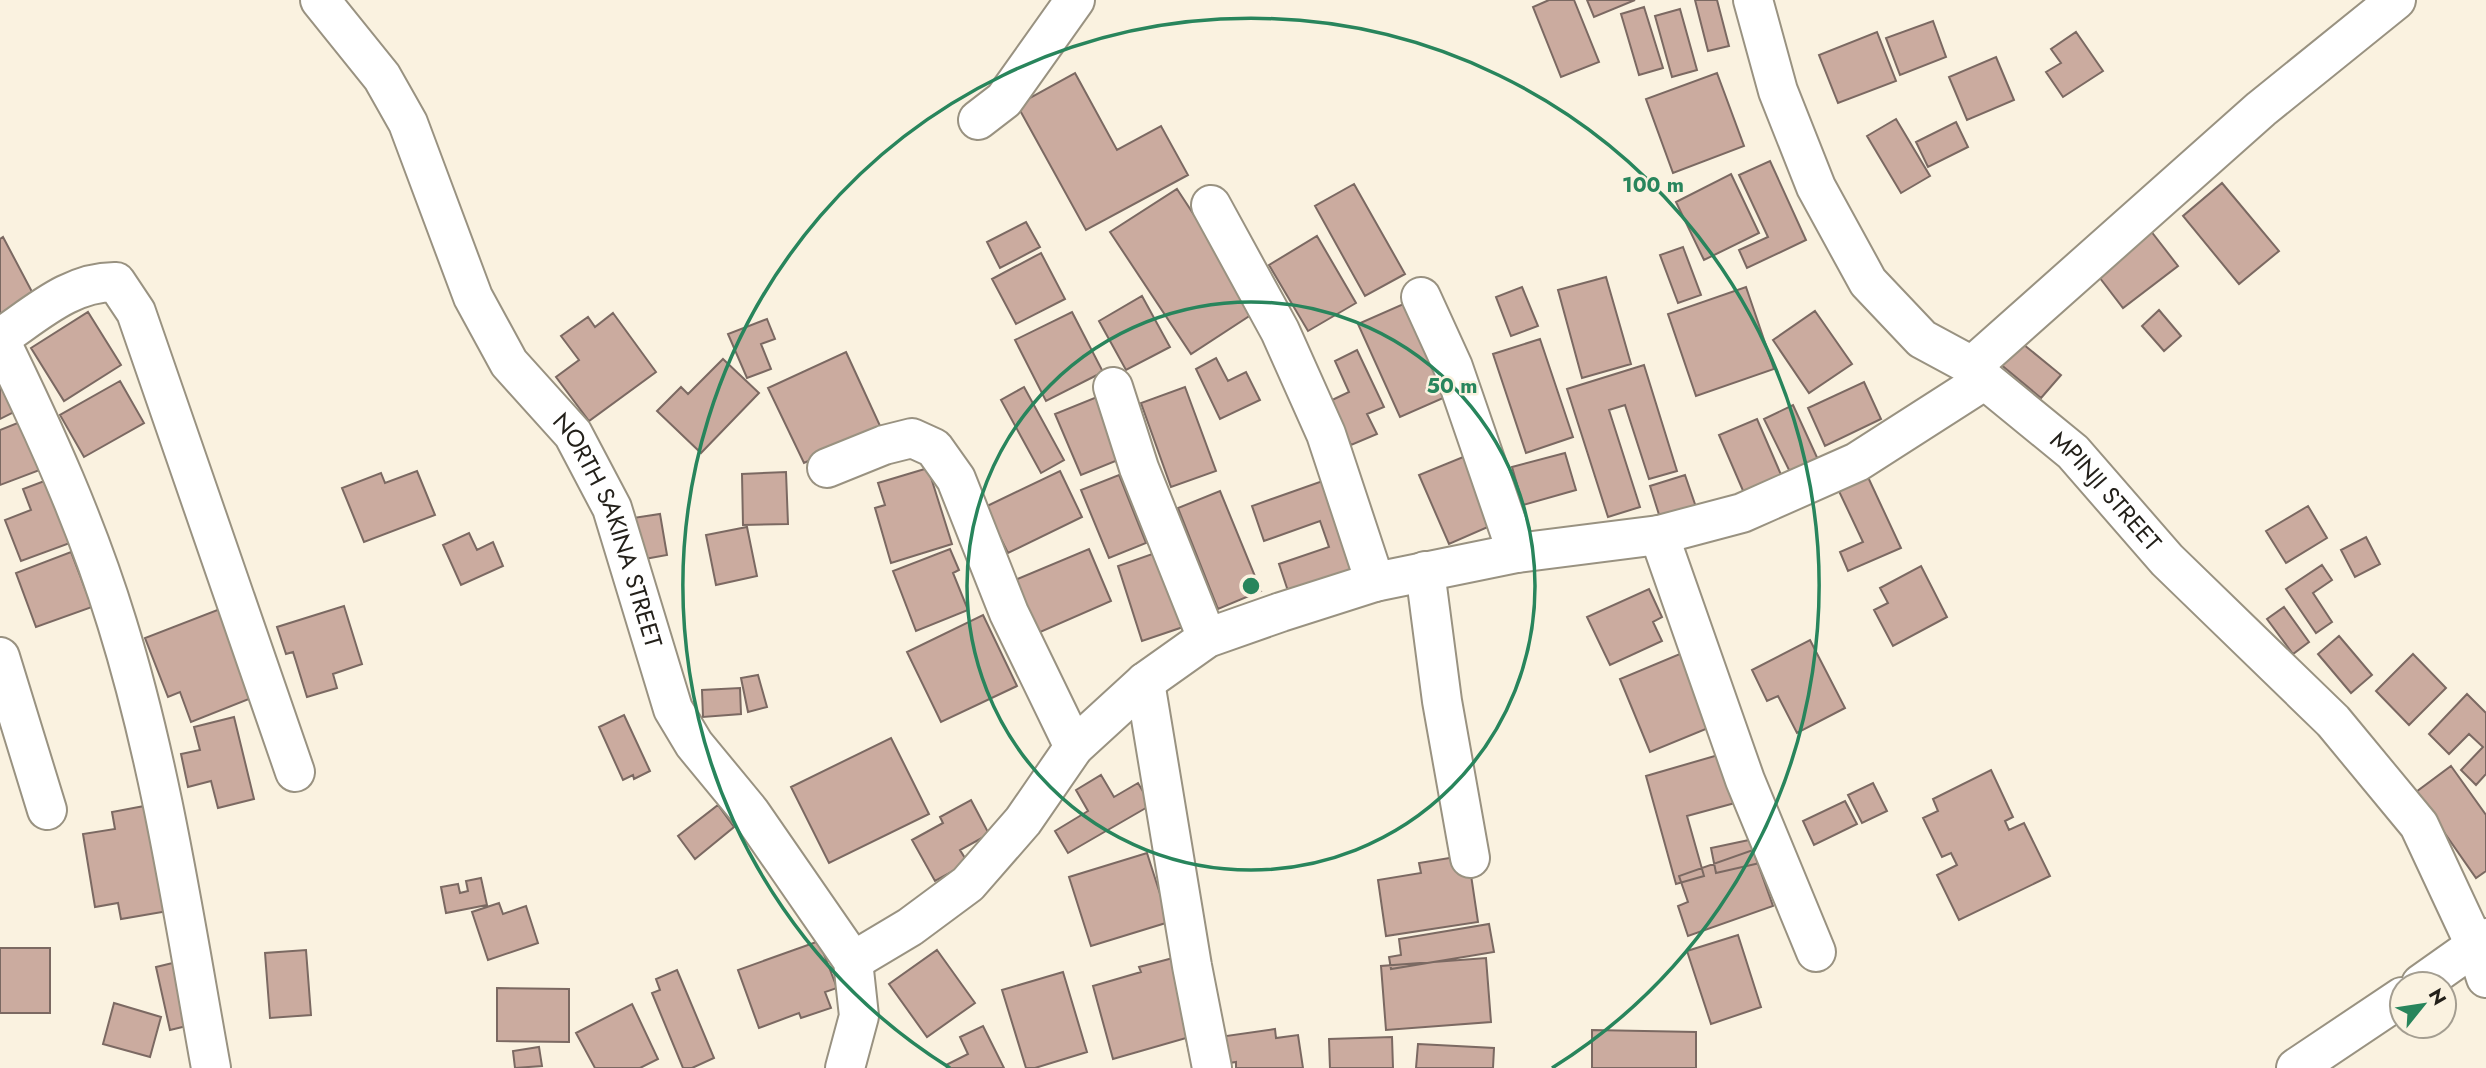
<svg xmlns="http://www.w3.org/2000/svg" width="2486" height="1068" font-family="Jost,sans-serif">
<rect width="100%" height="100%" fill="#faf2e0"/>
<path fill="#cbab9f" stroke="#7b6962" stroke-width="2" d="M1549 0H1574L1599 62 1561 77 1533 7Z
M1587 0H1635L1594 17Z
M1695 0H1717L1729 46 1708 51Z
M1644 7 1663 68 1639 75 1621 14Z
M1680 9 1697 70 1672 77 1655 16Z
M1933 21 1946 57 1900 75 1886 38Z
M1877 32 1896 81 1838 103 1819 55Z
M2076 32 2103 71 2063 97 2046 72 2061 63 2051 49Z
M1996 57 2014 100 1967 120 1949 77Z
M1075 73 1117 150 1161 126 1188 175 1086 230 1017 105Z
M1717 73 1744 146 1673 173 1646 99Z
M1896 119 1930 176 1901 193 1867 136Z
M1956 122 1968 147 1928 167 1916 142Z
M1770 161 1806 240 1747 268 1739 250 1768 237 1739 175Z
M1731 174 1759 233 1704 260 1676 202Z
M2222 183 2279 251 2239 284 2183 216Z
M1354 184 1405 274 1365 296 1315 206Z
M1177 189 1257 311 1191 354 1110 232Z
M1026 222 1040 247 1000 268 987 242Z
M2147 226 2178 266 2123 308 2093 269Z
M1317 236 1356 303 1308 331 1269 265Z
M3 237 39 305 0 326V239Z
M1683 247 1701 295 1678 303 1660 255Z
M1041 253 1065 299 1016 324 992 279Z
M1606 277 1631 364 1582 378 1558 290Z
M1522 287 1538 326 1511 336 1496 297Z
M1746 287 1774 369 1696 396 1668 314Z
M1142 296 1170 347 1126 370 1099 321Z
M1408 302 1450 395 1400 417 1358 324Z
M2159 310 2181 336 2164 351 2142 326Z
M1815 311 1852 364 1809 393 1773 340Z
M88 312 121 365 64 401 31 348Z
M1072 312 1103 372 1046 401 1015 340Z
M613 313 656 372 589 421 556 377 579 360 561 336 588 317 595 327Z
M767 319 775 339 761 344 771 369 747 378 728 334Z
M1540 339 1573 437 1526 453 1493 354Z
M2018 340 2061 375 2041 398 1999 363Z
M1357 350 1384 407 1367 414 1377 434 1351 445 1330 401 1349 392 1335 361Z
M846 352 881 428 804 463 768 388Z
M1216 358 1228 381 1246 372 1260 400 1220 419 1196 369Z
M723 359 759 393 701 453 657 411 681 387 688 394Z
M0 364 22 408 0 419Z
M1644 365 1677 471 1649 479 1625 405 1609 410 1640 507 1608 517 1567 389Z
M120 381 144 423 84 457 60 415Z
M1864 382 1881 419 1825 446 1808 408Z
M1024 387 1064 460 1041 473 1001 400Z
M1185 387 1216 471 1171 487 1141 403Z
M1097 397 1123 458 1081 475 1055 414Z
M1793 405 1820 464 1792 476 1764 419Z
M1757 419 1782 477 1744 493 1719 435Z
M25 420 45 468 0 485V430Z
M1565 453 1576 490 1523 505 1512 467Z
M1468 455 1497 523 1449 544 1419 475Z
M928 468 952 544 891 563 875 508 885 505 878 483Z
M417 471 435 515 364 542 342 488 381 473 385 483Z
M1060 471 1082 517 1008 553 985 507Z
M786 472 788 524 743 525 742 474Z
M1119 475 1146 543 1109 558 1081 490Z
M1685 475 1697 510 1661 521 1650 486Z
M1867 475 1901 548 1848 571 1840 552 1863 542 1837 487Z
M1334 477 1366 567 1289 594 1279 564 1329 547 1320 521 1264 541 1252 506Z
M47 480 70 543 21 561 5 520 31 510 23 489Z
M1220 491 1261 591 1218 609 1178 508Z
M2308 506 2327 538 2286 563 2266 531Z
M660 514 667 555 639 560 633 518Z
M747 527 757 576 716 585 706 535Z
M469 533 477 550 493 542 503 566 461 585 443 545Z
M2366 537 2380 564 2355 577 2341 550Z
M950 549 959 570 953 573 968 610 916 631 893 571Z
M1089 549 1111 601 1038 633 1015 580Z
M71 552 92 607 36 627 16 573Z
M1158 552 1183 627 1142 641 1118 566Z
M2322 565 2332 580 2313 593 2332 622 2316 633 2286 589Z
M1921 566 1947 617 1893 646 1874 610 1888 603 1880 588Z
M1649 589 1662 617 1653 622 1662 641 1610 665 1587 617Z
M344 606 362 664 333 674 337 688 307 697 293 652 286 654 277 627Z
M2284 607 2309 642 2293 654 2267 619Z
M220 609 254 697 191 722 180 692 168 697 145 638Z
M983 615 1017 686 941 722 907 652Z
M2339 636 2372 675 2351 693 2318 654Z
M1810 640 1845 708 1797 733 1778 696 1767 701 1752 670Z
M1687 651 1718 724 1650 752 1620 679Z
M2413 654 2446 688 2409 725 2376 691Z
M758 675 767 707 748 712 741 678Z
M740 688 741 714 703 717 702 690Z
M2467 694 2486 713V774L2476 785 2461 770 2483 747 2469 734 2449 754 2429 734Z
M624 715 650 771 634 779 633 775 623 780 599 727Z
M234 717 254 799 218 808 211 781 188 787 181 754 200 750 194 727Z
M891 738 929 814 829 863 791 787Z
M1732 751 1746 800 1687 816 1704 876 1676 884 1646 776Z
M2451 766 2486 815V871L2476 878 2416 792Z
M1991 770 2013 817 2005 821 2009 830 2024 823 2050 876 1959 920 1937 875 1957 865 1951 853 1942 857 1923 818 1938 811 1933 799Z
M1101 775 1114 797 1138 783 1151 805 1068 853 1055 831 1088 811 1076 790Z
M1873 783 1887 811 1862 823 1848 795Z
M971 800 989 834 960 850 968 863 935 881 912 840 943 823 940 817Z
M1845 801 1857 824 1814 845 1803 821Z
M155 804 174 910 121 919 118 903 95 907 83 834 115 829 112 812Z
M718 805 734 827 695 859 678 836Z
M1768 836 1773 860 1716 873 1711 848Z
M1753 850 1773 906 1688 936 1678 906 1688 902 1679 876Z
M1147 853 1169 922 1091 946 1069 877Z
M1468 855 1478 922 1386 936 1378 880 1421 873 1419 863Z
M481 878 487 905 446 913 441 887 458 884 460 893 468 891 466 881Z
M499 903 503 914 526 906 538 943 488 960 472 912Z
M1489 924 1494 952 1391 969 1389 957 1401 955 1399 939Z
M1738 935 1761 1007 1711 1024 1687 951Z
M819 941 837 988 825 992 831 1008 801 1018 799 1013 759 1028 738 970Z
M0 948H50V1013H0Z
M306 950 311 1015 270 1018 265 953Z
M937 950 975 1003 927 1037 889 984Z
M1173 958 1207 1047 1189 1052 1186 1038 1113 1059 1093 986 1141 972 1139 967Z
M1486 958 1491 1022 1386 1030 1381 966Z
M181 961 195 1024 170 1030 156 967Z
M677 970 714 1058 692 1068H683L652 993 660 990 656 979Z
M1063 972 1087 1052 1035 1068H1026L1002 990Z
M497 988 569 989V1042L497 1041Z
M114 1003 161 1017 150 1057 103 1044Z
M632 1004 658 1059 640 1068H595L576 1033Z
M983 1026 1004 1068H947L946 1065 968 1054 960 1037Z
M1275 1029 1276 1038 1298 1035 1303 1068H1236V1062L1223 1064 1219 1037Z
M1592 1030 1696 1032V1068H1592Z
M1392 1037 1393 1068H1330L1329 1039Z
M1418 1044 1494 1048 1493 1068H1416Z
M539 1047 542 1066 515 1068 513 1051Z"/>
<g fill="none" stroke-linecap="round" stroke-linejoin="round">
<defs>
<g id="minor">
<path id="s1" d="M320 0 382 77 408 123 473 297 509 363 573 434 612 508 673 709 694 744 750 812 853 961 859 1016 845 1068"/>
<path id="s2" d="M1753 0 1778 91 1816 187 1868 282 1922 339 1972 366 1985 380 2073 452 2167 560 2333 721 2419 825 2476 947 2486 978"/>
<path d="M978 120 1004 100 1075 0"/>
<path d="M1211 205 1280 331 1326 434 1375 582"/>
<path d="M1421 297 1453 367 1517 553"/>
<path d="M0 338C36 314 71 281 116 282L136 312 295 772"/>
<path d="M0 340C45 432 87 525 117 623 162 768 184 919 211 1068"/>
<path d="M1972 366 2261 109 2396 0"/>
<path d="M1113 387 1139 468 1207 638"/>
<path d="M827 468 884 445 912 438 934 448 956 479 1009 613 1074 747"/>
<path d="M1659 535 1745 780 1816 952"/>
<path d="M1425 571 1442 701 1470 858"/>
<path d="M0 657 47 810"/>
<path d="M1145 682 1192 966 1212 1068"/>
<path d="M853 961 910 927 968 884 1023 821 1074 747 1145 682 1207 638 1281 612 1375 582 1517 553 1659 535 1742 513 1857 462 1985 380"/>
<path d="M2421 984 2486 938"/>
<path d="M2296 1068 2402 997"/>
</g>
</defs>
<use href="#minor" stroke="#999281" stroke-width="42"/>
<use href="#minor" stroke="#fff" stroke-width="38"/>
</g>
<g fill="none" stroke="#28855c" stroke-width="3.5">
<circle cx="1251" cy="586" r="284"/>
<path d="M950 1068A568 568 0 1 1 1552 1068"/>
</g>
<g text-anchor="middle" stroke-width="5" stroke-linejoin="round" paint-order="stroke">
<g font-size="24" fill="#23201a" stroke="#faf2e0">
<text dy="8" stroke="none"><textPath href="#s2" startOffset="625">MPINJI STREET</textPath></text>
<text dy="8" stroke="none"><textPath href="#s1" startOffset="611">NORTH SAKINA STREET</textPath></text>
</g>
</g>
<circle cx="1251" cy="586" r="10" fill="#28855c" stroke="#faf2e0" stroke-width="3.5"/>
<g font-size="21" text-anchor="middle" font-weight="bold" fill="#28855c" stroke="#faf2e0" stroke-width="5" stroke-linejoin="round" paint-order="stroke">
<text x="1653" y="192">100 m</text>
<text x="1452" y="393">50 m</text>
</g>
<g transform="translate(2423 1005) rotate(60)"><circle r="33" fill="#faf2e0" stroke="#a49e91" stroke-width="2"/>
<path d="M0-5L12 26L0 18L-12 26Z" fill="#28855c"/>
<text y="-10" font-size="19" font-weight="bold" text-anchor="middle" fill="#23201a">N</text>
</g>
</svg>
